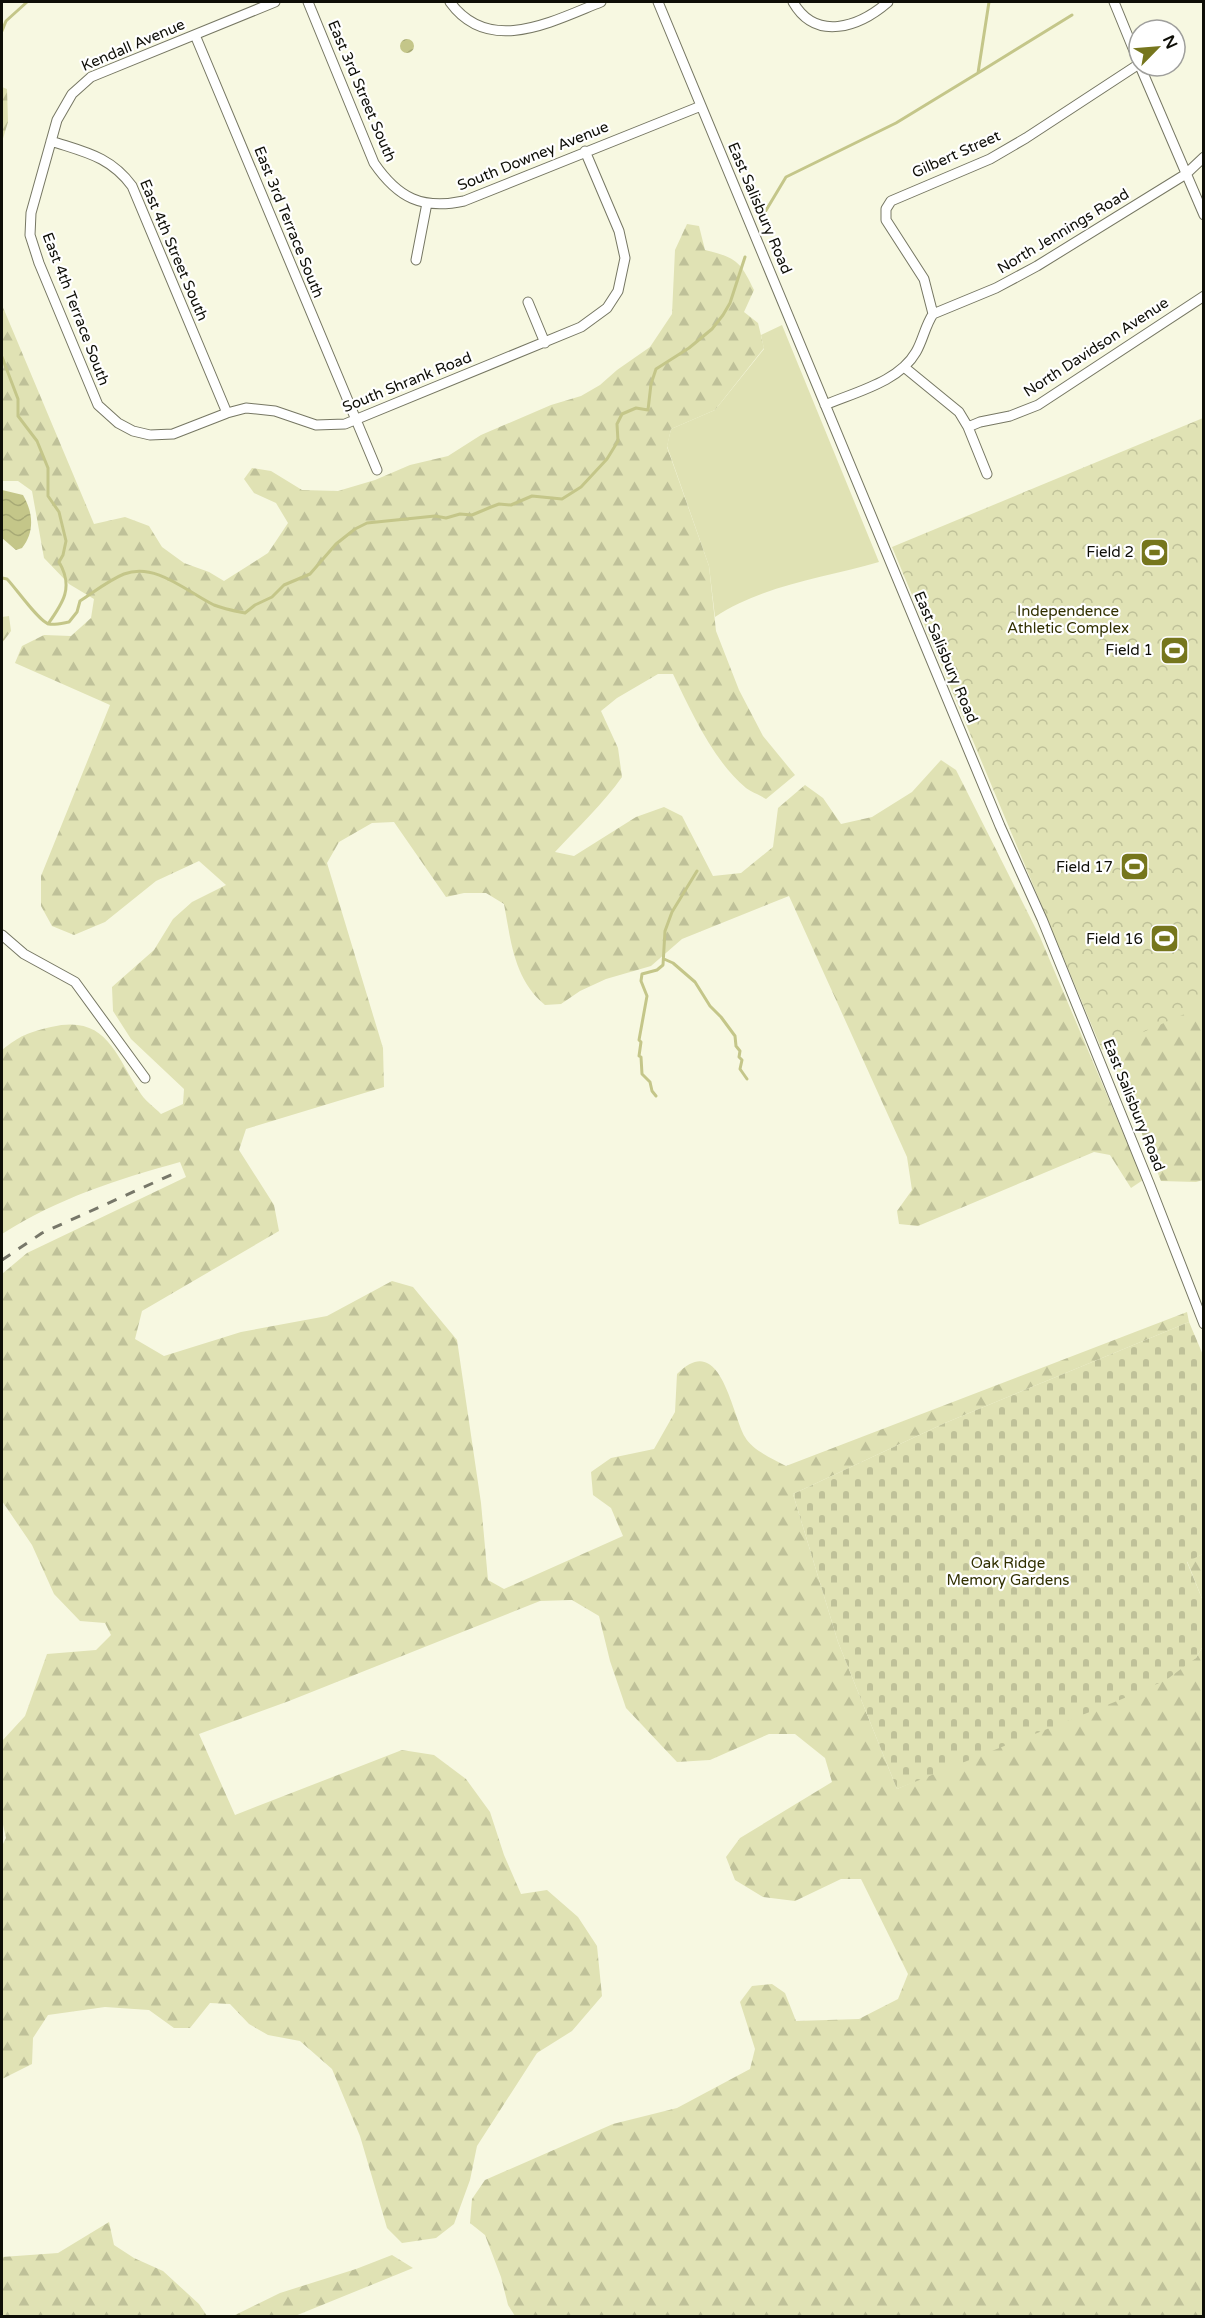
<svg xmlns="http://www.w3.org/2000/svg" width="1205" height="2318" font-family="'Varela Round',sans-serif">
<defs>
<pattern id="forest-firs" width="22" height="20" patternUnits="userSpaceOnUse" patternTransform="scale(1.5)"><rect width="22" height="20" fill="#e0e2b4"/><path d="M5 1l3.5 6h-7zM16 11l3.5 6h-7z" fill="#bfc199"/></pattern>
<pattern id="cemetery-stones" width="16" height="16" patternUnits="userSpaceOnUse" patternTransform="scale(1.5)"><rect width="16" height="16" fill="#e0e2b4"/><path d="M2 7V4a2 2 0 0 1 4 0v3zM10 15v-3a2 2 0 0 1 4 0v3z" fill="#bfc199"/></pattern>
<pattern id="park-crowns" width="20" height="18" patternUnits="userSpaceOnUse" patternTransform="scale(1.5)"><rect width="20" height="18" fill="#e0e2b4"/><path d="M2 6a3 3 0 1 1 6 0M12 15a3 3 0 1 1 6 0" fill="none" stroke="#bfc199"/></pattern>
<pattern id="water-waves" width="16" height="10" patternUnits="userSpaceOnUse" patternTransform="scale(1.5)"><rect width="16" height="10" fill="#c4c689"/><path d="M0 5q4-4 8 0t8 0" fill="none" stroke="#a7a975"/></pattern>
</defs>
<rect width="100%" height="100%" fill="#f7f8e1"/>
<path fill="#e0e2b4" d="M782 325 879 562C824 578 763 585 715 617L709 566 667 446 671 429 715 410 764 349 761 335Z"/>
<path fill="url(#forest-firs)" d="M2 87 7 89 8 122 2 142Z
M687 224 699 226 705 250C737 258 740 261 754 290L744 312 758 323 764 348 715 410 671 429 667 447 709 566 716 631 739 690 763 736 795 775 766 799C760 795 751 792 746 788 714 762 691 711 673 674H658L617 698 601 711 618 748 622 777C603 804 578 827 555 852L574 856 636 817 664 807 682 816 713 876 741 873 773 847 778 808 805 785 823 798 841 824 872 817 912 792 941 760 956 770 1040 937 1143 1180 1131 1188 1110 1155 1094 1152 918 1226 899 1224 897 1211 912 1190 907 1157 789 896 682 939 651 966 606 979 580 991 561 1004 545 1005C514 979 511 942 504 904L486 893H464L446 897 394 822 372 823 339 842 327 863 383 1048 384 1087 246 1129 239 1150 274 1205 279 1231 142 1311 135 1339 164 1356 241 1332 327 1316 392 1281 413 1287 457 1340 481 1503 488 1580 504 1589 623 1536 611 1508 593 1495 591 1472 611 1458 654 1449 675 1412 677 1374C720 1330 731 1411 745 1437 752 1450 773 1459 786 1466L1187 1312 1189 1322 945 1423 793 1494 838 1642 897 1789 1196 1658 1203 1646V2316H515L508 2305 501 2277 485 2235 470 2223 472 2199 485 2180 613 2124 677 2108 750 2069 755 2049 740 2002 752 1986 772 1984 785 1993 796 2021 859 2019 898 1999 908 1974 861 1879H841L795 1901 763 1897 735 1880 726 1857 740 1838 832 1782 825 1758 795 1734H769L710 1760 677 1762 626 1708 610 1661 599 1616 572 1600 540 1601 289 1701 199 1734 235 1815 402 1750 434 1755 466 1779 490 1812 504 1855 521 1894 547 1890 578 1917 597 1946 602 1996 572 2031 537 2053 477 2146 470 2180 454 2224 436 2238 402 2243 387 2228 360 2136 332 2069 300 2041 268 2035 249 2024 230 2004 210 2003 190 2028H174L149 2010 105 2007 48 2015 33 2038 32 2064 2 2079V1846L6 1838 2 1820V1741L25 1716 47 1654 96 1650 111 1635 105 1623 80 1621 54 1594 32 1545 2 1501V1274L27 1253 186 1177 180 1162C115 1180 59 1198 2 1234V1050C21 1035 27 1033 51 1027 106 1014 115 1054 139 1091 144 1100 154 1107 161 1114L183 1104 184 1089 131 1039 113 1011 112 987 154 950 173 919 192 902 226 885 199 861 156 881 105 922 74 935 52 926 41 906V876L110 705 15 663 22 646 44 635 71 636 91 618 94 599 69 584 44 558 32 491 18 481H2V305L94 524 125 517 149 526 162 547 184 563 209 572 224 581 268 553 288 523 276 503 254 493 244 479 252 468 271 471 302 490 338 491 375 480 410 465 448 456 481 435 551 405 581 396 600 385 617 370 650 347 672 314 675 250Z
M9 616 11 631 2 643V617Z
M1062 936 1203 987V1180L1196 1182 1161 1181Z
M1203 1554V1601L1187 1561Z
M109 2222 114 2245 134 2258 163 2271 199 2304 207 2316H2V2257L58 2253Z
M392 2255 413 2268 295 2316H233L280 2293 356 2269Z"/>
<path fill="url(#cemetery-stones)" d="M1189 1322 1203 1355V1554L1187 1562 1203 1601V1646L1196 1658 1166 1680 1132 1695 897 1789 838 1642 793 1494 945 1423Z"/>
<path fill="url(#park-crowns)" d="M1203 418V1006L1102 1050 892 547Z"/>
<path fill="url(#water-waves)" d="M400 46a7 7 0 1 1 14 0a7 7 0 1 1-14 0Z
M2 490 23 495C33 512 35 532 22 548L16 550 2 538Z"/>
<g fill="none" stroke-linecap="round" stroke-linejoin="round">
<path stroke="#c4c689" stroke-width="3" d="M2 31 6 21 27 2
M978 73 1072 15
M765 212 786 177 896 123 978 73 989 2
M2 357 18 399V416L37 441 48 468V496L59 512 66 541 63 555 59 562C74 587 63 603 48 624
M2 578 7 579C15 587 40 623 49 624 55 625 63 623 69 622L77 612 80 601C94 592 109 580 124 574 156 562 187 592 214 605 224 609 235 611 245 613L255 605 272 597 284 585 310 574 336 544 355 529 367 523 435 516 446 518 460 514 472 515 491 507 499 504 511 505 532 496 562 499 581 487 607 459 618 441 617 424 622 414 636 408 648 410 651 384 656 369 689 348 712 329 723 315 730 303 745 257
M664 959 673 963 695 982 710 1006 721 1017 735 1036 736 1046 740 1051 739 1057 742 1060 740 1069 747 1079
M656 1096 652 1091 650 1082 642 1074 641 1057 639 1056 641 1042 639 1040 647 996 641 981 642 974 657 970 663 965 665 931 672 912 697 871"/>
<defs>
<path id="minor" d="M275 2 91 77 72 94 57 120 31 213 30 235 39 263 98 405 118 423 133 431 150 435 173 434 227 413 246 408 275 411 316 425 345 424 581 327 607 308 618 291 625 258 619 231 585 151
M308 2 374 163C398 198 422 210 464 201L701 106
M450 2C489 56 553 21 601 2
M658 2 1000 826 1042 919 1149 1183 1204 1324
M793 2C816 42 859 27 888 2
M1114 2 1139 63
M195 35 377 470
M1140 66 1204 215
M51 141C84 152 110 156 132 186L227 413
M416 260 427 203
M528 302 545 343
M933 314 924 279 886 220V209L891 201 990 159 1026 138 1139 64
M904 367 959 412 968 427 987 474
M825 405C855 392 899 382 916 352 923 340 925 326 933 314L996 288 1037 266 1186 174 1204 157
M968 427 980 422 1010 416 1038 405 1204 296
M2 935 24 954 75 982 145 1078"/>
</defs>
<use href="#minor" stroke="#767763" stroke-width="11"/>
<use href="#minor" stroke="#fff" stroke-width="9"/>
<path stroke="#777769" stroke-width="3" stroke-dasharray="10 10" stroke-linecap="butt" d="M2 1260 42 1233 173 1174"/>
</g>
<defs>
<symbol id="stadium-square" viewBox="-11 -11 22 22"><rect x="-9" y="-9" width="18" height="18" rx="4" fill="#76761d" stroke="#fff"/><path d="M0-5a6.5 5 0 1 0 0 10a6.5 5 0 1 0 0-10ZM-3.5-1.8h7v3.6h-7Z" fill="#fff"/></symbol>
</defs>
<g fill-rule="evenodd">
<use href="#stadium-square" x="1138" y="536" width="33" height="33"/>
<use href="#stadium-square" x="1158" y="634" width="33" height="33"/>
<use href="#stadium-square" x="1118" y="850" width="33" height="33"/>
<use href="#stadium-square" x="1148" y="922" width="33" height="33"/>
</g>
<g text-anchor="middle" stroke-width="4.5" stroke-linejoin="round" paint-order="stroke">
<g font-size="15" fill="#0e0e07" stroke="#fff">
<text transform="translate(133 45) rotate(-23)" y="5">Kendall Avenue</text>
<text transform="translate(362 91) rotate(67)" y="5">East 3rd Street South</text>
<text transform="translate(956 154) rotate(-24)" y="5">Gilbert Street</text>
<text transform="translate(533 156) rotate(-22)" y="5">South Downey Avenue</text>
<text transform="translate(760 208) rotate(67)" y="5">East Salisbury Road</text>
<text transform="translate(289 222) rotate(68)" y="5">East 3rd Terrace South</text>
<text transform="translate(1063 231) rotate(-31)" y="5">North Jennings Road</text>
<text transform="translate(174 250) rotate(67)" y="5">East 4th Street South</text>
<text transform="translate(76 309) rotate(69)" y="5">East 4th Terrace South</text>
<text transform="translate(1096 347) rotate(-33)" y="5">North Davidson Avenue</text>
<text transform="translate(407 382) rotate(-22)" y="5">South Shrank Road</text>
<text transform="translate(946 657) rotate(67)" y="5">East Salisbury Road</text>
<text transform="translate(1134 1105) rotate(68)" y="5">East Salisbury Road</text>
</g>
<g font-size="15" fill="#0e0e07" stroke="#fff" text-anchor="end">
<text x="1134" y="557">Field 2</text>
<text x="1153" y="655">Field 1</text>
<text x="1113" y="872">Field 17</text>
<text x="1143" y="944">Field 16</text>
</g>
<g font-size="15" fill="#313000" stroke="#fff">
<text x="1068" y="616">Independence<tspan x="1068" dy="17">Athletic Complex</tspan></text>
<text x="1008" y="1568">Oak Ridge<tspan x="1008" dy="17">Memory Gardens</tspan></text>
</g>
</g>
<rect width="1205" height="2318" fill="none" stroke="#0e0e07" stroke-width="6"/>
<g transform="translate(1157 48) rotate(65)"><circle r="28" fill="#ffffff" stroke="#9f9f9c" stroke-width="1.5"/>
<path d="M0-4.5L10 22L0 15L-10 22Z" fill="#76761d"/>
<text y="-9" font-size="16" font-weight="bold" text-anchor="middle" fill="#0e0e07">N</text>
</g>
</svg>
